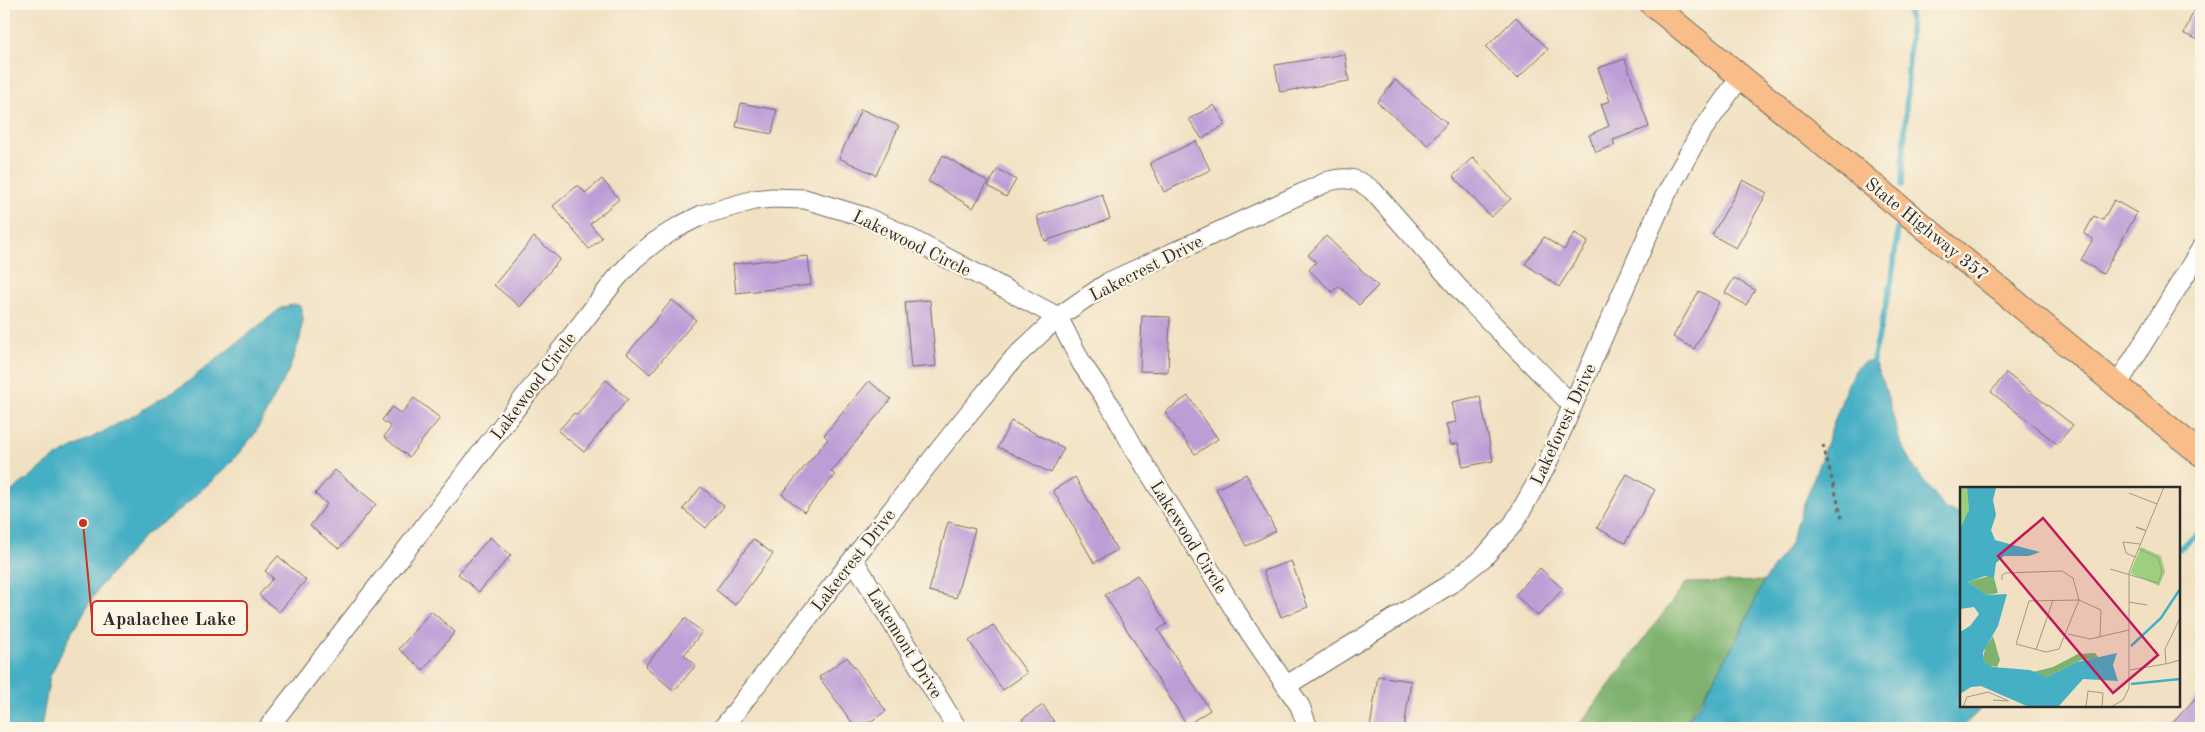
<svg xmlns="http://www.w3.org/2000/svg" width="2205" height="732" font-family="'Old Standard TT',serif">
<rect width="100%" height="100%" fill="#fcf5e5"/>
<filter id="ink" filterUnits="userSpaceOnUse"><feTurbulence type="fractalNoise" baseFrequency=".02" numOctaves="2"/><feDisplacementMap in="SourceGraphic" scale="10" xChannelSelector="R" yChannelSelector="G"/><feConvolveMatrix kernelMatrix="1 2 1 2 8 2 1 2 1" color-interpolation-filters="sRGB"/></filter>
<filter id="wash" filterUnits="userSpaceOnUse"><feTurbulence type="fractalNoise" baseFrequency=".0096" numOctaves="4" result="noise"/><feDisplacementMap in="SourceGraphic" scale="20" xChannelSelector="R" yChannelSelector="G"/><feGaussianBlur stdDeviation="1.12" result="paint"/><feColorMatrix in="noise" values="0 0 0 0 0 0 0 0 0 0 0 0 0 0 0 0 0 1.4 0 .05"/><feComposite in="paint" operator="in"/></filter>
<g filter="url(#wash)">
<rect width="100%" height="100%" fill="#f1e1c2"/>
<path fill="#7eb26e" stroke="#546e4c" d="M1764 581C1741 632 1715 684 1680 728H1577L1686 583Z"/>
<path fill="#45afc4" stroke="#386d78" d="M295 304 300 306 303 317 300 339 289 370 254 435 225 469 183 507 142 538 100 586 72 632 50 676 41 728H4V497L54 458 136 414 185 384 281 308Z
M1873 360 1884 384 1900 441 1918 473 1945 509 1961 515V706H1984L1961 728H1680L1700 704 1744 625 1764 581 1789 546 1849 381C1856 369 1859 361 1873 360Z"/>
<g fill="none" stroke-linecap="round" stroke-linejoin="round">
<path stroke="#45afc4" stroke-width="5.5" d="M1902 185 1910 36 1909 4
M1873 360 1892 279 1898 228
M2179 549 2201 531"/>
</g>
<g id="blocks">
<path fill="#bc9ed7" d="M2196 4H2201V41L2184 34Z
M1516 17 1548 49 1517 79 1486 47Z
M1345 54 1349 81 1280 92 1275 65Z
M1625 59 1649 127 1613 140 1615 145 1596 152 1589 135 1609 126 1601 104 1610 101 1598 68Z
M1395 80 1447 123 1428 145 1377 102Z
M741 103 777 110 772 134 736 127Z
M1214 105 1226 124 1202 139 1189 119Z
M861 109 899 126 876 175 839 158Z
M1196 141 1210 170 1164 192 1150 163Z
M943 155 988 182 973 208 928 181Z
M1473 157 1511 199 1491 217 1453 176Z
M998 169 1016 180 1006 197 988 186Z
M602 179 619 199 590 224 602 238 589 249 553 206 578 185 585 193Z
M1743 180 1767 193 1736 248 1712 235Z
M1102 194 1110 219 1045 241 1037 216Z
M2114 200 2137 213 2103 274 2081 260 2093 239 2084 234 2094 216 2103 220Z
M1575 233 1588 242 1559 287 1525 264 1544 237 1564 250Z
M1326 236 1378 286 1359 305 1339 286 1332 292 1309 270 1316 262 1308 255Z
M534 237 560 259 520 307 494 285Z
M808 256 811 285 736 293 733 264Z
M1734 278 1755 290 1746 305 1725 293Z
M1699 291 1719 302 1694 349 1673 337Z
M672 300 696 320 650 374 627 354Z
M930 300 936 366 911 368 905 302Z
M1142 316 1170 317 1168 372 1140 371Z
M2006 373 2073 425 2057 444 1991 392Z
M606 380 628 399 584 452 558 431 574 413 577 415Z
M869 381 891 399 831 472 835 475 804 512 782 494 828 439 824 435Z
M1188 396 1218 439 1195 454 1165 412Z
M1480 396 1493 461 1463 467 1458 443 1451 445 1446 424 1456 422 1452 402Z
M414 398 440 418 409 457 384 437 391 427 382 420 392 407 401 414Z
M1011 421 1064 448 1051 473 998 447Z
M335 470 376 504 339 549 310 526 327 504 315 494Z
M1246 474 1276 531 1246 546 1216 489Z
M1627 474 1655 490 1625 543 1597 528Z
M1075 477 1117 550 1094 563 1053 490Z
M701 487 724 506 706 528 683 509Z
M948 522 975 529 956 598 929 591Z
M490 537 511 555 479 592 458 574Z
M753 539 773 554 735 605 716 590Z
M278 556 306 580 279 612 259 595 273 578 265 571Z
M1291 561 1308 607 1281 617 1263 571Z
M1540 568 1563 589 1538 616 1515 595Z
M1137 575 1167 624 1158 630 1210 710 1187 725 1105 595Z
M431 611 455 632 423 670 399 649Z
M685 618 702 632 684 655 696 665 674 691 645 666Z
M993 625 1027 673 1003 690 969 641Z
M847 657 886 711 861 728H856L819 677Z
M1378 676 1411 681 1404 728H1370Z
M2201 692V728H2168Z
M1043 705 1058 728H1028L1022 719Z"/>
</g>
</g>
<g filter="url(#ink)">
<use href="#blocks" fill-opacity="0" stroke="#706b60" stroke-width="1"/>
<g fill="none" stroke-linecap="round" stroke-linejoin="round">
<defs>
<path id="minor" d="M2118 384 2201 249
M853 559 957 728
M1287 685 1450 584 1484 557 1514 523 1546 466 1664 198 1699 135 1741 76
M268 728 616 279 634 259 655 242 678 227 702 215 754 200 772 198 805 199 865 217 896 231 1058 317 1082 364 1110 405 1134 448 1236 612 1300 706 1308 728
M723 728 853 559 960 424 1014 358 1058 317 1109 282 1329 181C1347 176 1359 179 1373 191L1470 301 1572 405"/>
<path id="major" d="M1652 4 2201 454"/>
</defs>
<use href="#minor" stroke="#706b60" stroke-width="21"/>
<use href="#major" stroke="#706b60" stroke-width="26"/>
<path stroke="#706b60" stroke-width="3" stroke-dasharray="4 4" stroke-linecap="butt" d="M1823 445 1842 518"/>
<use href="#minor" stroke="#fff" stroke-width="19"/>
<use href="#major" stroke="#f8bd88" stroke-width="24"/>
</g>
</g>
<g text-anchor="middle" stroke-width="5" stroke-linejoin="round" paint-order="stroke">
<g font-size="18" fill="#2b2b2b" stroke="#fcf5e5">
<text transform="translate(1927 229) rotate(39)" y="6">State Highway 357</text>
<text transform="translate(912 243) rotate(26)" y="6">Lakewood Circle</text>
<text transform="translate(1146 268) rotate(-27)" y="6">Lakecrest Drive</text>
<text transform="translate(533 386) rotate(-53)" y="6">Lakewood Circle</text>
<text transform="translate(1563 424) rotate(-65)" y="6">Lakeforest Drive</text>
<text transform="translate(1189 537) rotate(58)" y="6">Lakewood Circle</text>
<text transform="translate(853 560) rotate(-52)" y="6">Lakecrest Drive</text>
<text transform="translate(905 643) rotate(58)" y="6">Lakemont Drive</text>
</g>
</g>
<g transform="translate(1960 487)">
<rect width="220" height="220" fill="#f1e1c2"/>
<path d="M0 0H7L10 18 6 35 0 42ZM181 60 201 69 205 85 199 99 170 86Z" fill="#9dcf7f"/>
<path d="M29 89 34 91 38 106 27 108 8 95ZM33 149 40 173 37 180 26 178 23 172 25 161ZM135 166 139 171 121 173 87 190 73 185 93 180 118 167Z" fill="#7eb26e"/>
<path d="M7 0 36 1 33 13 36 28 31 43 35 53 80 65 69 69H44L36 76 34 91 25 89 8 95 27 108 47 107 38 139 23 165 24 175 33 180 70 183 87 190 117 175 157 166 153 178 158 194 123 192 98 220H69L21 199 11 200 0 207V145L10 139 19 127 14 120 0 122V42L9 23Z" fill="#45afc4"/>
<path fill="none" stroke="#45afc4" stroke-width="2.5" d="M171 159 201 131 220 102M171 197 220 192"/>
<path fill="none" stroke="#a29886" stroke-width="1" d="M169 6 197 17M185 43 176 40 186 44M175 70 166 66 163 55 180 57M150 82 198 96 202 85 198 71 179 62M42 93V88L46 86 102 84 113 91 119 113 99 162 86 165 56 157 69 114 119 113 141 123 140 150M169 115 187 118M220 131 205 162 206 177 220 173M108 147 130 152 169 143M76 163 93 113M170 183 205 177M33 213 48 214M3 220 7 210 28 205 49 214M126 220 128 204 143 206 142 220M151 220 163 213 169 201V85L204 0"/>
<path fill="#c2185b" fill-opacity="0.15" stroke="#c2185b" stroke-width="2.5" d="M83 31 198 168 153 206 38 69Z"/>
<rect width="220" height="220" fill="none" stroke="#2b2b2b" stroke-width="2.5"/>
</g>
<path fill="none" stroke="#c8321e" stroke-width="2" d="M83 523L92 618"/>
<circle fill="#c8321e" stroke="#fcf5e5" stroke-width="2" cx="83" cy="523" r="5"/>
<rect fill="#fcf5e5" stroke="#c8321e" stroke-width="2" x="92" y="601" width="155" height="34" rx="5"/>
<g font-size="19" text-anchor="middle" font-weight="bold" fill="#2b2b2b">
<text x="169" y="625">Apalachee Lake</text>
</g>
<rect width="2205" height="732" fill="none" stroke="#fcf5e5" stroke-width="20"/>
</svg>
